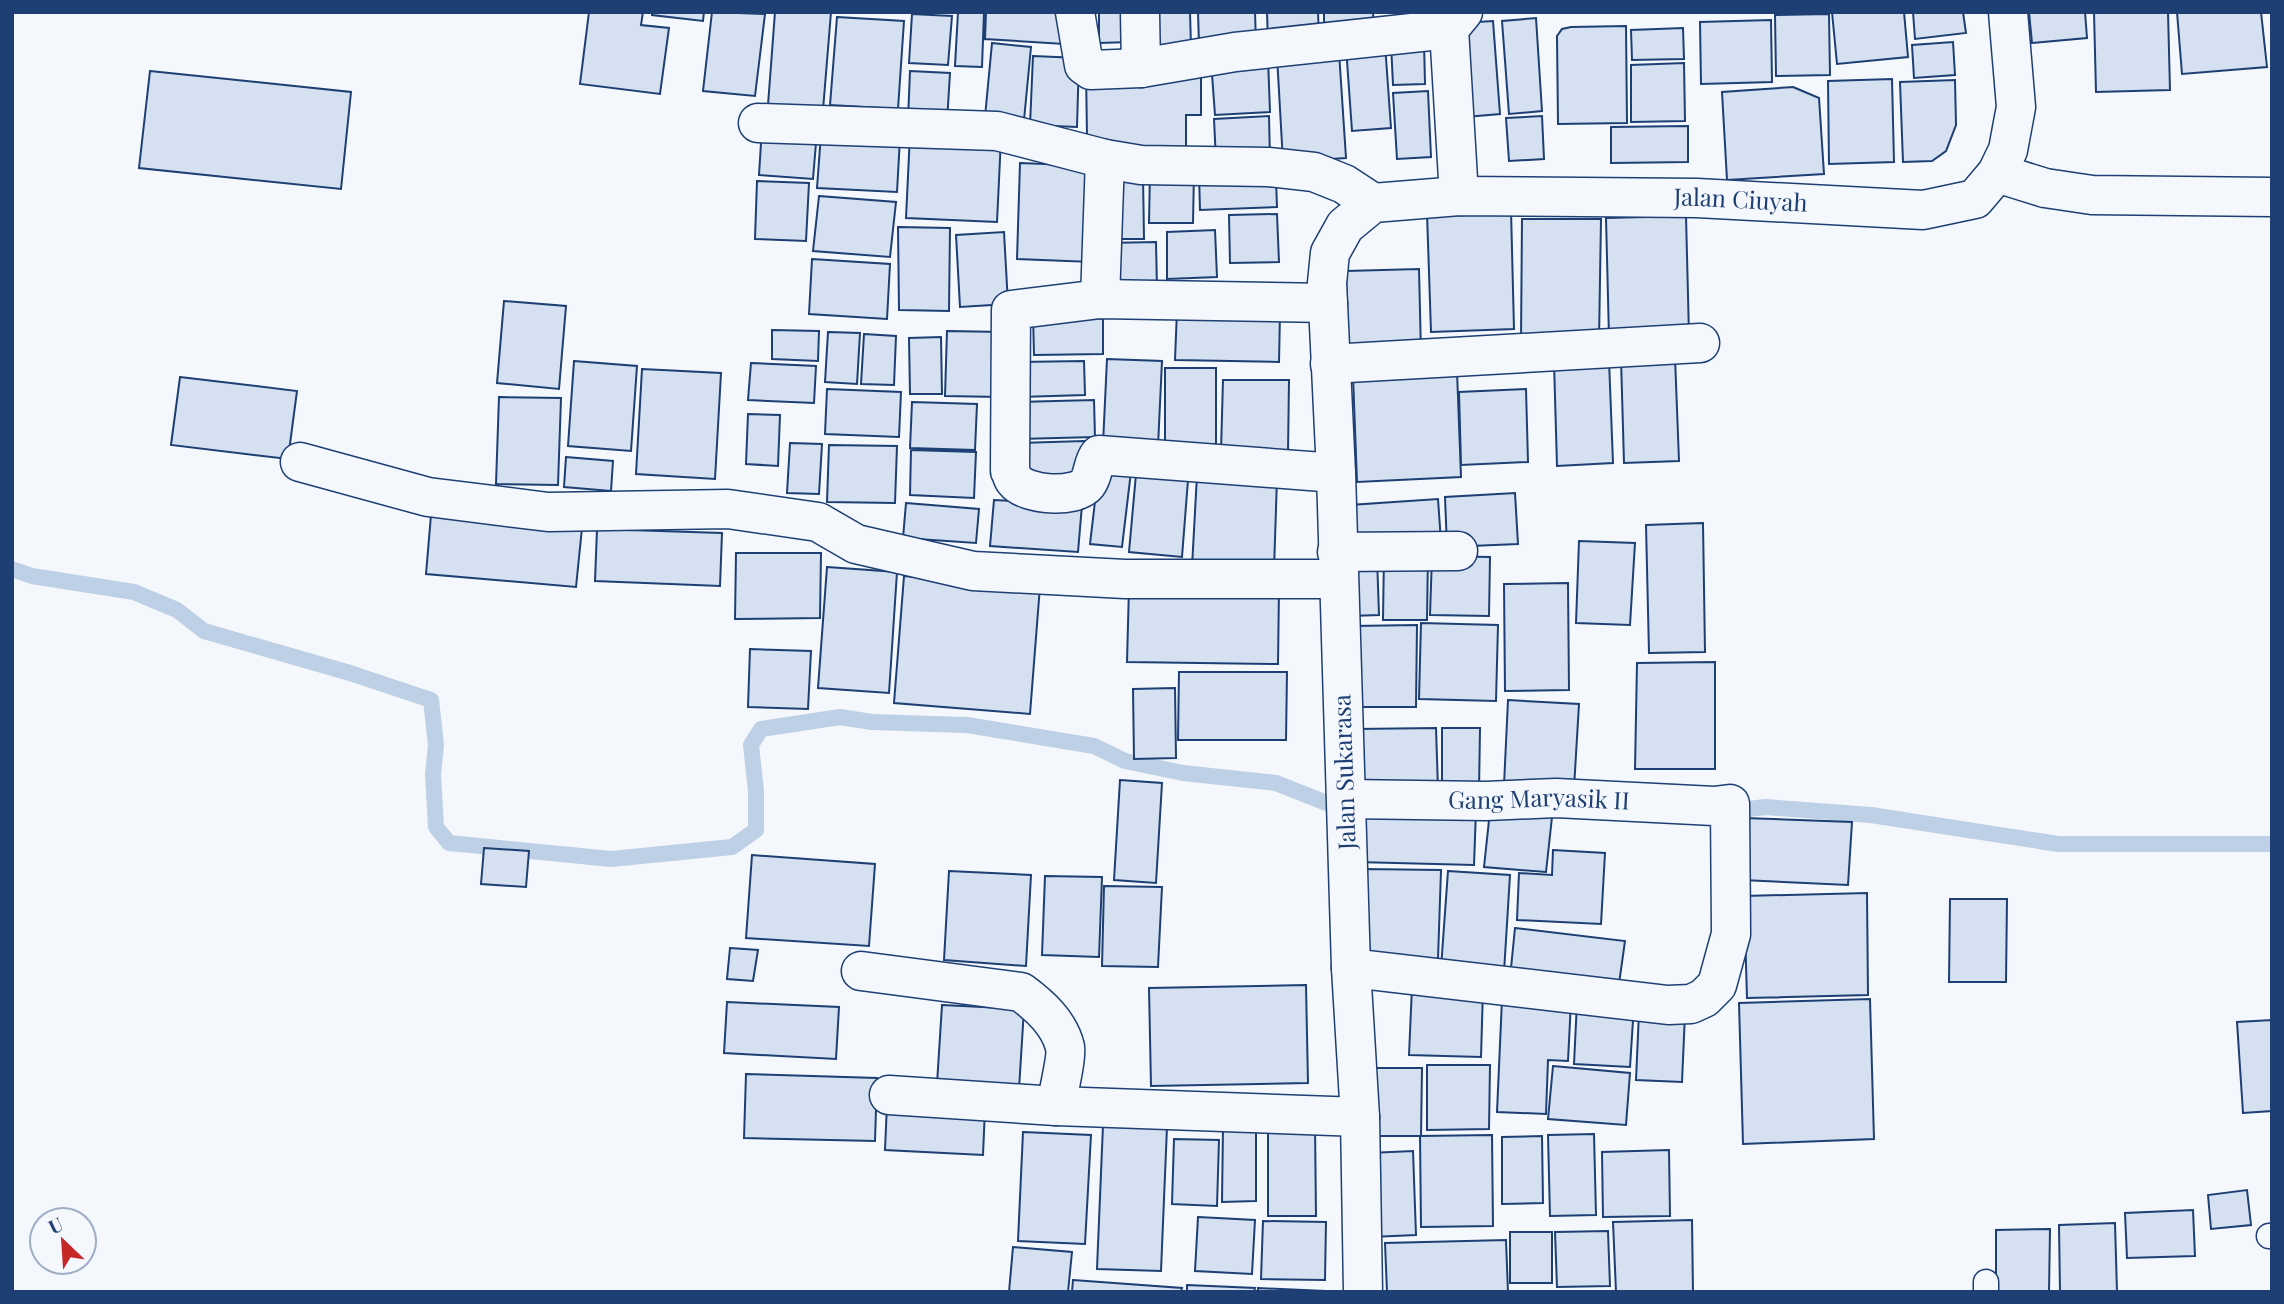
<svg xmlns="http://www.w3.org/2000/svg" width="2284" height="1304" font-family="'Playfair Display',serif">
<rect width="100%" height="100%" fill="#f4f7fb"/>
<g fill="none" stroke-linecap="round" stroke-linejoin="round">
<path stroke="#bed0e5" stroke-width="16" d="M12 569 32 576 134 592 177 610 204 631 350 673 431 700 436 745 433 774 436 827 449 843 611 859 732 847 756 830V791L751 745 761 729 840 717 872 722 967 725 1094 746 1125 761 1183 773 1276 783 1329 804
M1741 810 1765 807 1871 815 2058 844H2272"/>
</g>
<path fill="#d5e0f0" stroke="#1d3f73" stroke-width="2" d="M589 12H643L641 25 669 28 660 94 580 84Z
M652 12H704L703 21 652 15Z
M712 12 765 14 755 96 703 91Z
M775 12H831L823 110 768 105Z
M958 12H984L982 67 955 66Z
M986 12H1066L1064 44 985 39Z
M1099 12H1130V42L1099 43Z
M1144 12H1190L1191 47 1145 49Z
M1198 12H1255L1256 43 1199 45Z
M1267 12H1318L1319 39 1268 42Z
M1324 12H1373L1374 32 1324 34Z
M1832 12H1904L1908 57 1837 64Z
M1913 12H1963L1966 33 1915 39Z
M2029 12H2085L2087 38 2032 43Z
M2094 12H2168L2170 90 2096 92Z
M2177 12H2261L2267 67 2182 74Z
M912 14 952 16 948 65 909 63Z
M1829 14 1830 75 1776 76 1775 15Z
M837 17 904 21 898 109 830 105Z
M1536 18 1542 111 1509 114 1502 21Z
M1771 20 1772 82 1701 84 1700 22Z
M1493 21 1500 114 1466 117 1460 23Z
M1626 26 1627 123 1558 124 1557 36 1562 29 1571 27Z
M1683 28 1684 59 1632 60 1631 30Z
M1424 42 1425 84 1393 85 1391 43Z
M1953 42 1955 75 1914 78 1912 45Z
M992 43 1031 47 1024 120 985 117Z
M1385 44 1391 128 1352 131 1346 47Z
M1339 52 1346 158 1283 162 1277 56Z
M1033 56 1079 58 1077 127 1030 125Z
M1268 58 1270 112 1215 115 1211 61Z
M1684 63 1685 121 1631 122V65Z
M1201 68V115H1186V151L1113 152 1087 136 1086 71Z
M150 71 351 92 341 189 139 168Z
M910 71 950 73 947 122 908 120Z
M1892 79 1894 162 1829 164 1828 81Z
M1955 80 1956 125 1946 151 1932 161 1903 162 1900 82Z
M1793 87 1819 98 1824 174 1727 180 1722 92Z
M1428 91 1431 157 1397 159 1393 93Z
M1269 116 1270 159 1216 161 1214 119Z
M1542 116 1544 159 1509 161 1506 118Z
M1688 126V162L1611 163V127Z
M762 127 817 131 813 179 759 175Z
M821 134 900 138 897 192 817 188Z
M910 134 1001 138 997 222 906 218Z
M1020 163 1095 166 1092 262 1017 259Z
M1150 171H1194L1193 223H1149Z
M1199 174 1276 179 1277 207 1200 210Z
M1143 175 1144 239H1111V176Z
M757 181 809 183 806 241 755 239Z
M819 196 896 202 890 257 813 251Z
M1511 210 1514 329 1431 332 1427 213Z
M1277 214 1279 262 1230 263 1229 215Z
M1686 216 1689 335 1609 337 1606 218Z
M1522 219H1601L1599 340 1521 339Z
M898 227 950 228 949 311 899 310Z
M1215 230 1217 277 1167 279V232Z
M1004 232 1008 304 960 307 956 235Z
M1156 242 1157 289 1108 291 1107 243Z
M812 259 890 264 887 319 809 314Z
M1419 269 1421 353 1348 355 1346 271Z
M504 301 566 306 559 389 497 383Z
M1177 310 1280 313 1279 362 1175 360Z
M1103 312V354L1034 355 1033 314Z
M772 330 819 331 818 361 772 359Z
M947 331 1003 332 1001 397 945 396Z
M828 332 860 333 857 384 825 382Z
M864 334 896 336 894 385 861 384Z
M941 337 942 394H910L909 338Z
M1675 357 1679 461 1624 463 1621 359Z
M1107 359 1162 361 1158 446 1103 444Z
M1609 360 1613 463 1557 466 1554 362Z
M574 361 637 366 631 451 568 446Z
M1084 361 1085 395 1020 397 1019 362Z
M751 363 816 366 814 403 748 400Z
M1165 368H1216V444H1165Z
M642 369 721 373 715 479 636 474Z
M1457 371 1461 477 1357 482 1353 376Z
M180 377 297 391 288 459 171 445Z
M1223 380H1289L1288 453 1221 451Z
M827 389 901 392 899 437 825 434Z
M1526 389 1528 462 1461 465 1459 392Z
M499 397 561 398 558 485 496 484Z
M1094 400 1095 437 1019 439 1018 402Z
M912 402 977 404 975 450 910 448Z
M748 414 780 415 778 466 746 464Z
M1084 441 1085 476 1020 478 1019 443Z
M790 443 822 444 819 494 787 493Z
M829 445 897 446 895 503 827 502Z
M911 450 976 452 974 498 910 495Z
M566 457 613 461 611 491 564 487Z
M1100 459 1132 463 1122 547 1090 544Z
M1137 463 1189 467 1182 557 1129 552Z
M1197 475 1277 478 1274 570 1192 567Z
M1515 493 1518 544 1447 547 1445 497Z
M1438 499 1441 542 1353 548 1350 505Z
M994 500 1082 505 1078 552 990 546Z
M906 503 979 509 976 543 903 538Z
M431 515 582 528 576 587 426 574Z
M1703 523 1705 652 1649 653 1646 525Z
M597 529 722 533 720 586 595 581Z
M1579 541 1635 543 1630 625 1576 623Z
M736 553H821L820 618 735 619Z
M1428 553 1427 620H1383L1384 554Z
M1432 556 1490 557 1489 616 1430 615Z
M1377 557 1379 615 1350 616 1347 558Z
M827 567 897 572 889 693 818 688Z
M904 576 1040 586 1030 714 894 703Z
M1568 583 1569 690 1505 691 1504 584Z
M1129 587 1279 588 1278 664 1127 662Z
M1421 623 1498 625 1496 701 1419 699Z
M1417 625 1416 707H1354L1353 626Z
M750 649 811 651 808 709 748 707Z
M1715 662V769H1635L1637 663Z
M1179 672H1287L1286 740H1178Z
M1175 688 1176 758 1134 759 1133 689Z
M1508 700 1579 704 1574 788 1504 785Z
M1436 728 1438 789 1357 790 1356 729Z
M1442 728H1480L1479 791H1442Z
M1120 780 1162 783 1156 883 1114 880Z
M1359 807 1476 810 1474 865 1357 862Z
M1490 811 1552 817 1546 872 1484 867Z
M1744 818 1852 822 1848 885 1742 880Z
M484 848 529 851 526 887 481 884Z
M1553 850 1605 853 1601 924 1517 920 1519 873 1552 875Z
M752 855 875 864 869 946 746 938Z
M1362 869 1441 870 1438 959 1360 956Z
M949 871 1031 875 1026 966 944 960Z
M1448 871 1510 875 1504 972 1441 968Z
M1045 876 1102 877 1099 957 1042 955Z
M1104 886 1162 887 1158 967 1102 966Z
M1867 893 1868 995 1747 998 1744 896Z
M1950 899H2007L2006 982H1949Z
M1515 928 1625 941 1618 991 1510 978Z
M730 948 758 950 753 981 727 979Z
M1306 985 1308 1083 1151 1086 1149 988Z
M1412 987 1483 989 1481 1057 1409 1055Z
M1502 999 1571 1001 1568 1061 1548 1060 1546 1114 1497 1112Z
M1870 999 1874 1139 1743 1144 1739 1003Z
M727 1002 839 1007 836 1059 724 1053Z
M1577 1002 1634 1005 1630 1067 1574 1064Z
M942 1005 1024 1009 1019 1089 937 1084Z
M1639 1012 1685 1014 1682 1082 1636 1080Z
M2272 1020V1111L2243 1113 2237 1022Z
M1427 1065H1490L1489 1129 1427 1130Z
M1553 1066 1630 1073 1626 1125 1548 1119Z
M1367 1068H1422L1421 1136H1367Z
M746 1074 877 1078 875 1141 744 1138Z
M887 1104 985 1109 983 1155 885 1150Z
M1103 1125 1167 1127 1161 1271 1097 1269Z
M1268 1125H1315L1316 1216H1268Z
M1223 1127H1256V1201L1222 1202Z
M1023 1132 1091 1135 1085 1244 1018 1241Z
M1594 1134 1596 1215 1550 1216 1548 1135Z
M1492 1135 1493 1226 1421 1227 1420 1136Z
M1542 1136 1543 1203 1502 1204V1137Z
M1174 1139 1219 1140 1217 1206 1172 1204Z
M1669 1150 1670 1216 1603 1217 1602 1152Z
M1413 1151 1416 1235 1371 1237 1369 1153Z
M2247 1190 2251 1225 2211 1229 2208 1195Z
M2193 1210 2195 1256 2127 1258 2125 1213Z
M1198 1217 1255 1220 1252 1274 1195 1271Z
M1692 1220 1693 1292H1616L1613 1222Z
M1263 1221 1326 1222 1325 1280 1261 1279Z
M2115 1223 2117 1292H2060L2059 1225Z
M2050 1229 2049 1292H1996V1230Z
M1608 1231 1610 1286 1557 1287 1555 1232Z
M1510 1232H1552V1283H1510Z
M1506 1240 1508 1292H1387L1385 1243Z
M1013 1247 1072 1252 1068 1292H1009Z
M1073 1280 1182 1288 1181 1292H1072Z
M1187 1285 1255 1288 1254 1292H1187Z
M1258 1288 1325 1291V1292H1258Z"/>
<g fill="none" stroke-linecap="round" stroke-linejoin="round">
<defs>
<path id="lane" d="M2269 1236H2272
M1986 1292V1282"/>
<g id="street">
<path d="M1075 12 1084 65 1091 70 1141 68 1235 52 1449 29"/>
<path d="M1140 12 1141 68"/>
<path d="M758 123 997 131 1105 159 1141 165 1268 167 1314 172 1344 184 1373 203"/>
<path d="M1997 173 2045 188 2092 195 2272 197"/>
<path d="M1459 196 1449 29 1463 12"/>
<path d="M1100 299 1105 159"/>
<path d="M1328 303 1100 299 1011 310 1010 471C1012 474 1012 478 1015 481 1026 495 1075 499 1087 484 1094 475 1092 464 1099 455L1336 473"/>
<path d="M1330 364 1700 343"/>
<path d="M300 462 428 497 548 512 728 509 818 522 856 544 973 571 1125 579H1338"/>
<path d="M1337 552 1458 551"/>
<path id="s1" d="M1347 799 1486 801 1556 798 1714 806 1730 804 1731 934 1717 985 1704 998 1691 1004 1668 1005 1351 968"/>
<path d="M861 971 1021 992C1040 1006 1059 1023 1065 1047 1067 1057 1058 1094 1056 1106"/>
<path d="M889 1095 1056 1106 1360 1117"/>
</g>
<g id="secondary">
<path id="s2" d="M1363 1292 1360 1117 1351 968 1336 473 1327 283 1330 253 1345 226 1373 203 1459 196 1697 198 1923 210 1975 199 1997 173 2008 150 2016 107 2008 12"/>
</g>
</defs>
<use href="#lane" stroke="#1d3f73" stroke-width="27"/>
<use href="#street" stroke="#1d3f73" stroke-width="41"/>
<use href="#secondary" stroke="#1d3f73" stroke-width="41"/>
<use href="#lane" stroke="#f4f7fb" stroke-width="24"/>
<use href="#street" stroke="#f4f7fb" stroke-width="38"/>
<use href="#secondary" stroke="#f4f7fb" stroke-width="38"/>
</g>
<g text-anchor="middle" stroke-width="5" stroke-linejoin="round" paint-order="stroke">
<g font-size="24" fill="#1d3f73" stroke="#f4f7fb">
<text dy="8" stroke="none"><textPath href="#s2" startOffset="1475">Jalan Ciuyah</textPath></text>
<text transform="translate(1345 772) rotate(-92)" y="8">Jalan Sukarasa</text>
<text dy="8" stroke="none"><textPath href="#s1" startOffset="192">Gang Maryasik II</textPath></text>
</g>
</g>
<rect width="2284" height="1304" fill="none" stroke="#1d3f73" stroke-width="28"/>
<g transform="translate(63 1241) rotate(335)"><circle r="33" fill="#f4f7fb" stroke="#9eadc5" stroke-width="2"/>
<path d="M0-5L12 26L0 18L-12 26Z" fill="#c62828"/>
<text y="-10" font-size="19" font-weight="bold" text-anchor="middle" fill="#1d3f73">U</text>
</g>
</svg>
